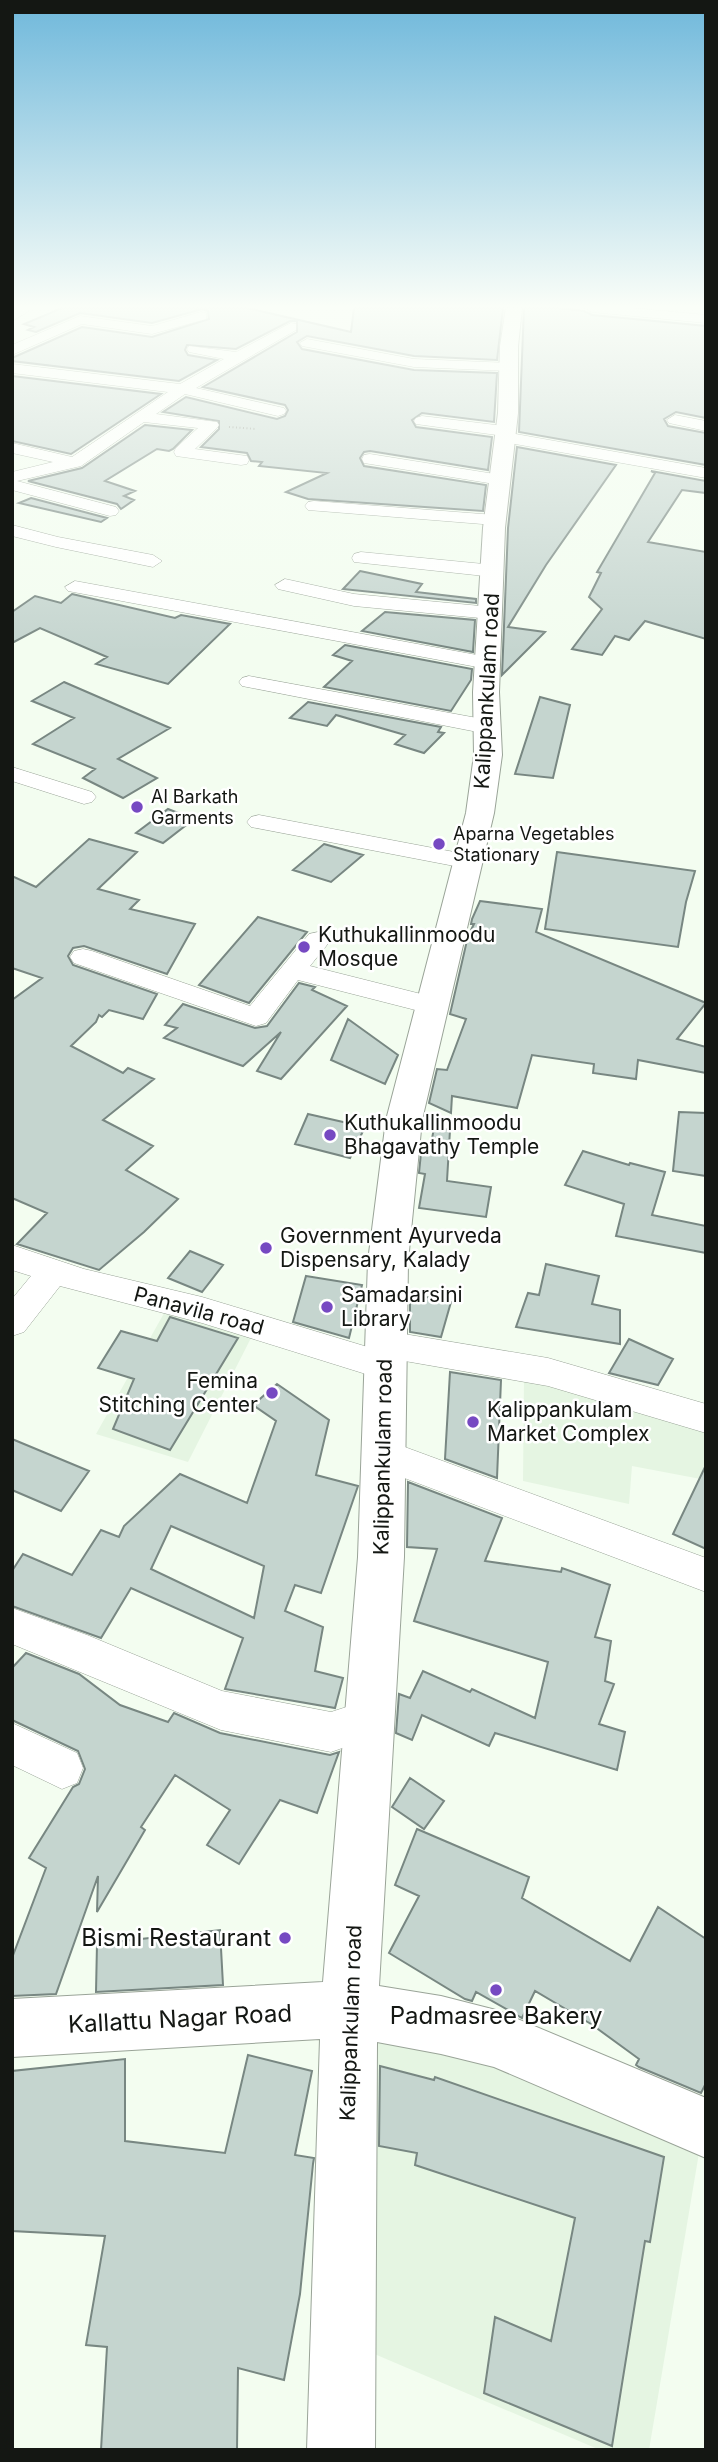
<svg xmlns="http://www.w3.org/2000/svg" width="718" height="2462" font-family="Inter,sans-serif">
<rect width="100%" height="100%" fill="#f3fdf0"/>
<path fill="#e5f5e2" d="M167 1308 252 1336 188 1462 96 1434Z
M524 1378 706 1433V1480L632 1466 629 1504 523 1481Z
M369 2029 454 2046 700 2147 649 2450H600L351 2344Z"/>
<path fill="#c5d5cf" stroke="#788782" stroke-width="2" fill-rule="evenodd" d="M62 308H247L351 332 354 308H503L497 360 414 356 307 336 297 342 302 349 414 370 497 373 494 422 422 413 412 420 416 427 492 437 488 470 370 451 364 452 360 458 364 466 486 485 483 511 308 499 286 492 327 473 259 466 262 462 251 461 247 453 201 447 219 429V421L163 412 186 397 277 419 285 416 288 410 285 405 203 387 297 332V321H290L236 349 187 345 185 350 188 355 217 360 179 381 12 361V358L82 327 152 337 209 319 208 311 202 309 152 323 80 313 36 332 28 330 34 327 24 324Z
M524 308H558L584 311 592 315 706 326V418L676 412 664 419 668 426 706 433V465L519 432Z
M12 376 161 394 71 454 12 441Z
M145 425 192 430 173 449 169 451 157 449 105 481 135 491 124 496 134 500 121 509 117 504 28 481 82 468Z
M517 447 616 465 546 565 508 627 545 632 502 675 508 528Z
M651 471 706 481V493L682 490 648 542 706 552V639L645 621 629 640 615 636 602 655 572 649 602 609 589 597 601 573 597 572 655 473Z
M31 498 107 518 101 522 19 503Z
M360 571 422 584 416 592 476 599V603L343 589Z
M72 594 175 618 181 615 230 624 168 684 96 664 107 657 40 628 12 643V612L35 596 61 603Z
M385 612 475 620 473 652 362 631Z
M345 645 472 669 471 680 451 711 324 687 352 661 333 655Z
M64 682 170 728 118 759 157 778 123 798 83 778 95 769 33 744 74 718 32 701Z
M540 697 570 705 553 778 515 774Z
M308 702 441 727 438 732 444 733 424 753 395 744 405 735 336 715 327 726 290 718Z
M168 809 194 819 163 843 136 833Z
M89 839 137 852 98 889 139 900 130 909 195 924 167 974 84 946 73 948 68 956 73 965 157 994 143 1019 109 1010 102 1017 99 1015 96 1022 71 1046 123 1073 128 1068 154 1079 103 1120 153 1146 126 1170 178 1199 144 1232 99 1270 17 1244 47 1213 12 1198V1000L42 978 12 968V876L36 887Z
M324 844 363 855 331 882 293 870Z
M557 852 695 871 686 902 678 947 545 929Z
M480 901 542 909 536 932 706 1003 677 1039 706 1047V1073L638 1060 636 1079 593 1073 594 1064 532 1055 517 1108 452 1096 451 1113 429 1103 437 1069 447 1070 466 1019 450 1014 468 936 474 924H471L472 919Z
M258 917 307 932 249 1003 199 985Z
M299 983 315 987 312 990 347 1006 281 1079 257 1071 281 1032 243 1066 164 1038 177 1028 165 1025 183 1004 255 1028 267 1026Z
M348 1019 398 1055 385 1084 331 1060Z
M679 1112 706 1113V1176L673 1171Z
M308 1114 365 1127 350 1158 295 1144Z
M434 1128 450 1130 447 1181 491 1187 486 1217 419 1208 425 1174 419 1173 422 1143 431 1144Z
M583 1151 629 1165 630 1163 665 1172 652 1215 706 1226V1253L616 1236 624 1204 565 1185Z
M190 1251 223 1265 202 1292 168 1278Z
M546 1264 599 1276 592 1304 620 1310V1344L516 1327 528 1293 539 1295Z
M306 1276 362 1285 349 1338 293 1322Z
M410 1294 451 1302 441 1337 410 1332Z
M170 1317 238 1338 170 1450 113 1429 134 1379 98 1368 121 1331 157 1341Z
M629 1339 673 1359 658 1385 609 1373Z
M450 1372 501 1380 497 1478 445 1459Z
M277 1384 329 1420 316 1475 358 1486 321 1593 295 1585 285 1611 323 1627 315 1671 343 1678 335 1708 225 1689 243 1638 131 1588 101 1638 12 1606V1571L23 1554 72 1575 101 1530 119 1537 124 1526 180 1474 247 1503 276 1421 253 1405ZM171 1526 264 1566 254 1618 151 1569Z
M12 1439 89 1471 61 1511 12 1490Z
M706 1465V1549L673 1534Z
M408 1482 502 1518 485 1561 561 1572 562 1568 610 1585 595 1637 611 1641 605 1681 614 1684 599 1724 625 1732 617 1770 495 1733 489 1746 422 1715 412 1740 396 1733 399 1694 410 1698 423 1671 470 1692 472 1689 535 1718 548 1662 414 1621 437 1549 407 1547Z
M26 1653 79 1674 120 1705 168 1722 174 1713 220 1733 330 1755 339 1752 317 1813 280 1800 239 1864 207 1845 230 1810 175 1775 141 1827 145 1830 97 1912 98 1876 56 1994 12 1996V1958L46 1868 29 1858 73 1787 79 1784 85 1769 78 1751 12 1720V1668Z
M410 1778 444 1801 424 1829 392 1807Z
M417 1829 529 1877 522 1898 630 1961 658 1907 706 1939V2083L701 2093 639 2067 636 2065 639 2059 591 2024 535 1991 522 2018 476 1992 472 2001 465 1999 389 1953 419 1896 395 1885Z
M220 1930 223 1985 96 1992 97 1944Z
M248 2055 312 2071 295 2155 314 2158 313 2164 300 2294 284 2380 238 2368 237 2450H101L107 2347 86 2345 105 2236 12 2231V2071L125 2059V2141L225 2153Z
M380 2066 434 2080 435 2077 664 2157 650 2242 645 2241 612 2446 484 2393 495 2317 551 2341 575 2218 415 2165 417 2153 379 2146Z"/>
<g fill="none" stroke-linecap="round" stroke-linejoin="round">
<defs>
<path id="street" d="M18 308H27L29 311 12 321V311Z
M585 308H632L706 315V323L592 312Z
M201 312 206 313V319L152 334 82 324 12 355V345L80 316 152 326Z
M291 323 296 324V330L196 388 284 408 286 411 284 414 278 416 185 394 156 414 217 422 219 425 217 428 195 449 247 456 249 460 247 464 241 465 176 456 174 452 176 448 198 428 144 422 81 466 17 481 116 507 119 511 116 515 110 516 12 490V472L53 462 12 453V443L72 457 168 392 12 373V364L180 384 224 359 189 352 187 349 189 346 236 352Z
M307 339 414 359 510 363 517 367 510 371 414 367 302 346 300 343Z
M675 415 706 421V431L669 423 667 420Z
M422 416 504 426 510 428V433L706 468V478L504 442 498 440 497 435 416 424 414 421 416 418Z
M370 454 501 475 510 480 501 485 364 463 362 459 364 455Z
M314 501 495 515 504 520 495 525 308 510 305 506 308 502Z
M12 525 58 537 153 555 162 561 153 567 56 547 12 536Z
M361 552 494 565 503 571 494 577 354 562 352 558 354 554Z
M285 579 354 594 491 607 501 613 491 619 354 606 278 589 275 585Z
M75 581 488 657 495 659 498 663 495 667 488 669 68 591 65 587Z
M249 676 488 720 496 722 499 727 496 732 488 734 242 686 239 682 242 678Z
M12 767 92 792 96 797 92 802 84 804 12 781Z
M259 815 470 855 479 857 482 862 479 867 470 869 251 827 247 822 251 817Z
M318 932 327 934 331 940 310 966 441 999 445 1005 441 1011 431 1014 298 980 266 1023 256 1026 74 963 70 957 74 951 83 949 92 951 250 1006 309 934Z
M12 1245 84 1269 202 1297 371 1348 369 1344 374 1335 386 1331 548 1358 706 1404V1433L548 1386 399 1360 402 1366 397 1376 385 1380 202 1323 60 1286 24 1332 12 1336V1299L31 1276 12 1270Z
M383 1439 706 1558V1592L370 1465 365 1454 370 1443Z
M12 1608 87 1635 222 1691 331 1712 368 1700 382 1706 388 1720 382 1734 331 1752 221 1730 12 1644Z
M12 1723 77 1753 83 1768 77 1783 62 1789 12 1765Z"/>
<path id="secondary" d="M506 308H522L518 346V413L505 528 499 692 502 755 494 813 422 1120 408 1261 404 1557 379 1986 441 1996 496 2010 706 2098V2158L494 2067 441 2054 377 2042 375 2450H307L320 2039 12 2057V1999L323 1982 358 1557 368 1261 386 1120 466 813 474 755 473 692 483 528 498 413 500 346Z"/>
</defs>
<use href="#street" stroke="#9aa498" stroke-width="1"/>
<use href="#secondary" stroke="#9aa498" stroke-width="2"/>
<path stroke="#90968d" stroke-width="2" stroke-dasharray="1 2.5" stroke-linecap="butt" d="M229 427 256 429"/>
<use href="#street" fill="#fff" fill-rule="evenodd"/>
<use href="#secondary" fill="#fff" fill-rule="evenodd"/>
</g>
<linearGradient id="sky" x2="0" y2="1"><stop stop-color="#6fb8db"/><stop offset="0.47" stop-color="#fafef8"/><stop offset="1" stop-color="#fafef8" stop-opacity="0"/></linearGradient>
<rect width="718" height="652" fill="url(#sky)"/>
<g fill="#7649c2" stroke="#fff" stroke-width="2.5">
<circle cx="137" cy="807" r="7"/>
<circle cx="439" cy="844" r="7"/>
<circle cx="304" cy="947" r="7"/>
<circle cx="330" cy="1135" r="7"/>
<circle cx="266" cy="1248" r="7"/>
<circle cx="327" cy="1307" r="7"/>
<circle cx="272" cy="1393" r="7"/>
<circle cx="473" cy="1422" r="7"/>
<circle cx="285" cy="1938" r="7"/>
<circle cx="496" cy="1990" r="7"/>
</g>
<g text-anchor="middle" stroke-width="5" stroke-linejoin="round" paint-order="stroke">
<g font-size="18" fill="#141713" stroke="#fff" text-anchor="start">
<text x="151" y="803">Al Barkath<tspan x="151" dy="21">Garments</tspan></text>
<text x="453" y="840">Aparna Vegetables<tspan x="453" dy="21">Stationary</tspan></text>
</g>
<g font-size="21" fill="#141713" stroke="#fff">
<text transform="translate(487 691) rotate(-87)" y="7">Kalippankulam road</text>
<text transform="translate(199 1311) rotate(15)" y="7">Panavila road</text>
<text transform="translate(383 1457) rotate(-89)" y="7">Kalippankulam road</text>
<text transform="translate(351 2023) rotate(-88)" y="7">Kalippankulam road</text>
</g>
<g font-size="21" fill="#141713" stroke="#fff" text-anchor="start">
<text x="318" y="942">Kuthukallinmoodu<tspan x="318" dy="24">Mosque</tspan></text>
<text x="344" y="1130">Kuthukallinmoodu<tspan x="344" dy="24">Bhagavathy Temple</tspan></text>
<text x="280" y="1243">Government Ayurveda<tspan x="280" dy="24">Dispensary, Kalady</tspan></text>
<text x="341" y="1302">Samadarsini<tspan x="341" dy="24">Library</tspan></text>
<text x="258" y="1388" text-anchor="end">Femina<tspan x="258" dy="24">Stitching Center</tspan></text>
<text x="487" y="1417">Kalippankulam<tspan x="487" dy="24">Market Complex</tspan></text>
</g>
<g font-size="24" fill="#141713" stroke="#fff" text-anchor="end">
<text x="271" y="1946">Bismi Restaurant</text>
<text x="496" y="2024" text-anchor="middle">Padmasree Bakery</text>
</g>
<g font-size="24" fill="#141713" stroke="#fff">
<text transform="translate(180 2019) rotate(-3)" y="8">Kallattu Nagar Road</text>
</g>
</g>
<rect width="718" height="2462" fill="none" stroke="#141713" stroke-width="28"/>
</svg>
